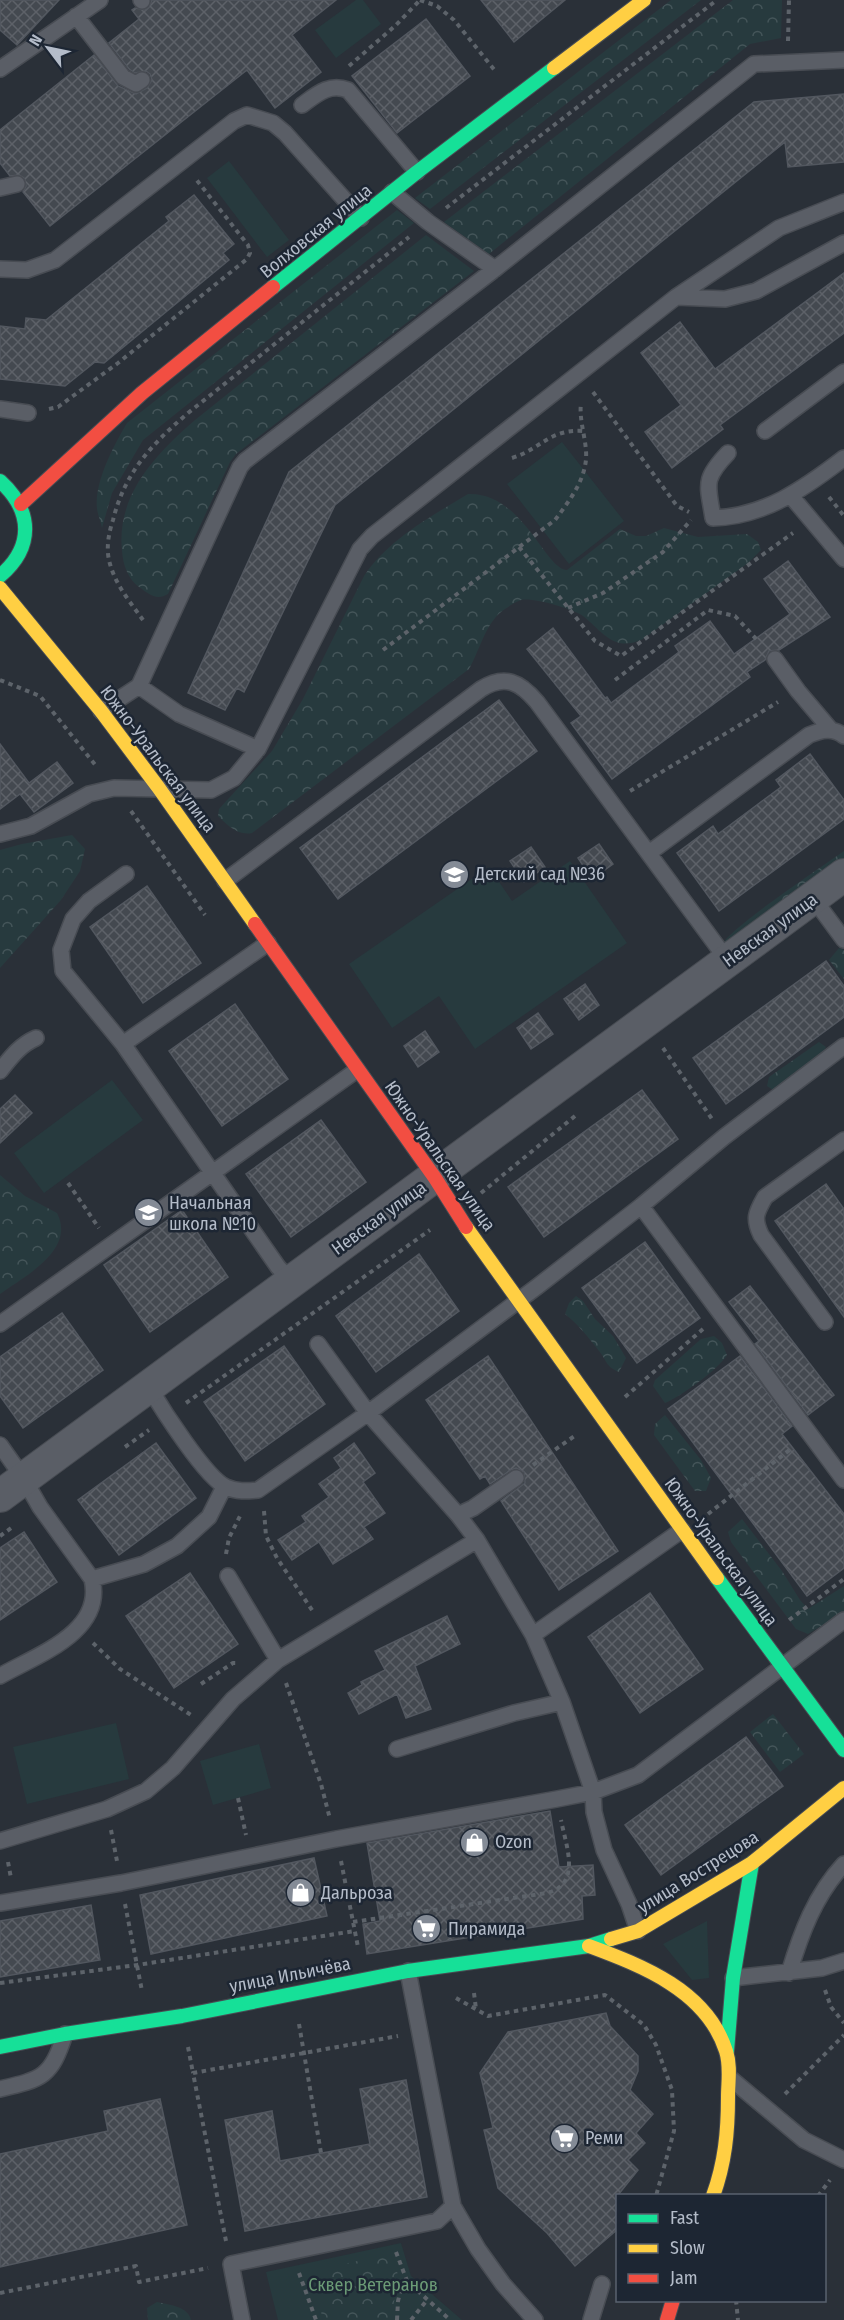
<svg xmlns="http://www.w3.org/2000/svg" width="844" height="2320" font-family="'Fira Sans Condensed',sans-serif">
<defs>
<pattern id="forest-crowns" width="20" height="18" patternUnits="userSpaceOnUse" patternTransform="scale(1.5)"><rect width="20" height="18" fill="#273a3e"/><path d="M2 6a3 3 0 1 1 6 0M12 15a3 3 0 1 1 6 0" fill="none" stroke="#445559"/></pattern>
<pattern id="building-cross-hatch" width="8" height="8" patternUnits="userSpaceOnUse" patternTransform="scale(1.5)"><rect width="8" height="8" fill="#444950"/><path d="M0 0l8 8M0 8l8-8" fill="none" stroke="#5d6168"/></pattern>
</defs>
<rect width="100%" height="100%" fill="#2a3038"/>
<path fill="#273a3e" d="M356 0H363L381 24 336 58 315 30Z
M229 161 289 240 267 257 207 178Z
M562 442 624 521 569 564 507 484Z
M570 861 627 943 475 1049 439 996 392 1028 349 964 489 867 512 901Z
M112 1080 143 1120 44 1193 14 1153Z
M116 1723 129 1779 27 1804 13 1747Z
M259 1744 271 1788 213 1805 200 1761Z
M707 1921 709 1978 692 1980 663 1944Z
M401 2243 411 2276 462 2320H278L266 2272Z"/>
<path fill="url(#forest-crowns)" d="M671 0H701L430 209 415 198Z
M733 0H782L781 38 750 44 489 254 444 222Z
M397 210 414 223 143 440 112 493 102 528C101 522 98 516 97 509 94 482 114 445 127 423Z
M426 235 474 271 236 454 230 462 168 594C156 601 149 594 139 587 128 579 123 565 122 551 116 495 156 454 195 420Z
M468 494C523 492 545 570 567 570L620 529 636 536H646L664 528 698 537 747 534 758 542 761 550 748 563 643 639C614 653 603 632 583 616 574 609 532 597 521 600 515 602 506 608 501 612 485 625 479 652 469 669L252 833C238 836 227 825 218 816L219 809 272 751 303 699 364 576C389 539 430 517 468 494Z
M72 835 85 849 80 871 61 900 0 968V850L22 844Z
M844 851V869L722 945C727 930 824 865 844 851Z
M839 948 844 950V979L829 960Z
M819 1042 826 1047C819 1063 789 1083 773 1090L767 1086 769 1077Z
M0 1175 25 1196 57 1213C76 1250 25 1276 0 1294Z
M576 1296 583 1301 595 1319 613 1336 626 1358 619 1372C605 1366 608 1362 599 1351 589 1338 578 1324 565 1314L569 1303Z
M714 1336 722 1343 727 1355C719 1369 680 1397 665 1403L653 1386 655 1380 701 1339Z
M665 1415 701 1460 711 1478 706 1491H695L654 1435 655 1424Z
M742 1519 782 1571 800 1600 808 1609 844 1586V1612L808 1634 796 1629 731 1542 728 1532Z
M773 1714 804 1754 780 1772 750 1732Z
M379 2256C389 2256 396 2265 398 2275 400 2286 391 2305 392 2320H324C319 2305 304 2282 318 2270Z
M157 2302C169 2305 188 2306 191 2320H148L147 2308Z"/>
<path fill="url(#building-cross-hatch)" stroke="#52575f" stroke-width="1.5" d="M0 0H59L17 45 0 30Z
M152 0H336L292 35 321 72 275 108 247 70 50 226 23 192 26 186 24 178 19 175 10 176 0 163V130L94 55 118 86 136 94 147 88 152 80 150 74 146 71 135 73 129 69 109 43 139 19 132 10 135 8 145 10 149 7Z
M481 0H565L514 42Z
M426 19 470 76 397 133 352 76Z
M844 94V162L788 167 785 142 335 505 244 692 237 688 225 710 188 693 289 472 754 102Z
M194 195 234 244 223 253 229 260 104 363 95 362 65 386 0 379V326L25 329 26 318 46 320 169 221 166 217Z
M844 273V333L720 425 723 429 672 468 645 432 681 405 641 353 680 322 715 369Z
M788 561 830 617 779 650 769 651 765 660 747 672 750 677 612 779 571 723 581 716 527 649 553 628 605 698 607 697 611 703 679 652 675 646 710 621 734 654 790 614 764 579Z
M499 700 537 751 338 899 300 848Z
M0 744 29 783 57 762 73 783 34 812 20 794 0 809Z
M810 754 844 800V819L719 911 677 853 713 826 718 834 781 787 776 780Z
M599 844 613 864 592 879 578 858Z
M531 847 545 867 524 882 510 861Z
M147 886 201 963 143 1003 90 927Z
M826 961 844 986V1017L726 1104 693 1058Z
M585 984 599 1005 579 1020 564 999Z
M235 1004 288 1079 222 1126 169 1051Z
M538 1013 553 1034 531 1049 517 1028Z
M425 1031 439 1052 418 1067 404 1046Z
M642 1090 678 1139 544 1237 508 1187Z
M15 1095 32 1113 0 1143V1109Z
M321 1120 366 1182 291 1237 246 1174Z
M826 1184 844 1209V1317L775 1221Z
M182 1210 228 1277 150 1332 104 1265Z
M645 1242 700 1318 637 1363 582 1288Z
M419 1254 459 1311 376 1372 336 1316Z
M750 1286 834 1395 808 1415 755 1344 759 1341 729 1302Z
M62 1313 103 1370 23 1428 0 1396V1357Z
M284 1346 325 1404 245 1461 204 1402Z
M488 1356 618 1551 559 1590 501 1501 525 1483 524 1472 516 1468 511 1470 490 1484 485 1476 480 1479 426 1400Z
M740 1356 792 1426 782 1434 844 1514V1568L807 1596 668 1409Z
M156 1443 196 1498 119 1555 78 1500Z
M354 1443 375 1473 363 1482 385 1513 364 1527 373 1539 333 1564 319 1542 292 1560 278 1540 306 1522 302 1516 329 1497 319 1484 341 1468 334 1458Z
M24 1532 57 1582 0 1620V1548Z
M190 1573 238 1644 174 1688 126 1616Z
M650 1593 703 1669 640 1713 588 1637Z
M447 1616 460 1644 415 1666 431 1709 406 1718 397 1694 359 1714 348 1693 362 1685 361 1682 385 1670 375 1651Z
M746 1737 783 1786 661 1875 625 1825Z
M550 1811 559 1867 593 1865 595 1895 582 1896 583 1919 367 1954 363 1924 380 1921 367 1843Z
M314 1858 327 1916 151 1954 140 1895Z
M91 1905 100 1960 0 1977V1921Z
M606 2013 610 2026 638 2056V2071L630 2090 653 2114 636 2133 645 2143 628 2160 638 2170 618 2195V2229L575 2266 547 2233 498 2188 484 2130 493 2128 480 2073 508 2032Z
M406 2080 427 2197 245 2231 225 2120 272 2111 280 2161 370 2144 360 2089Z
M160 2099 187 2225 0 2267V2154L108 2131 104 2111Z"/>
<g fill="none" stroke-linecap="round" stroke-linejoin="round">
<defs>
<path id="lane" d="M141 0 142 1
M76 16 123 77 136 84 142 80
M0 69 100 0
M302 105C317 94 329 83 348 90L417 172
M0 188 17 184
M392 192 428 222 495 269
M0 269 27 270 55 260 234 121 247 115 273 123 285 133 361 218
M676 297 725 299 756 291 844 243
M0 409 28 413
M765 431 844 372
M728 453C702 480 708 485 713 518 764 517 805 488 844 458
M791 496 844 559
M775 659 798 691 831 730
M139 686 179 714 258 749
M101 711 139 686 240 467 245 461 495 269 754 64 844 60
M0 834 31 826 89 794 114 788 211 790 234 778 258 749 360 549 372 536 676 297 779 228 844 202
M649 853 809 735C821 730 833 727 844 736
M126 874 89 901 73 919 61 950 63 971 123 1044 278 1267 292 1282
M225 881 481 689C505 674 520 682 537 702L728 961
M813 898 844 940
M123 1044 268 943
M0 1071C11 1057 20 1045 36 1038
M641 1206 844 1480
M825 1322 761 1235C753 1218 756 1213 765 1197L844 1140
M0 1324 357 1070
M318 1344 368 1413 458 1515 477 1540 533 1635 562 1702 593 1792 594 1812 604 1850 629 1904 638 1931
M149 1387C162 1409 206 1478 226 1487 237 1492 247 1491 258 1490L368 1413 538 1286 641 1206 724 1137 844 1046
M0 1445 24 1479 40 1507 92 1579C105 1632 37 1655 0 1676
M458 1515 473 1508 516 1478
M228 1576 278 1660
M92 1579 144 1564 177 1546 209 1517 224 1487
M533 1635 682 1530
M397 1749 514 1713 562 1702
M0 1841 107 1809 146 1791 173 1768 233 1699 278 1660 477 1540
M0 1903 121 1883 336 1839 557 1799 593 1792 638 1775 844 1620
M408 1971 453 2206 478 2249 503 2284 535 2320
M789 1973C801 1933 815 1895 844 1864
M733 1978 822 1968 844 1961
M730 2078 804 2140 844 2160
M0 2089C43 2079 51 2077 65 2034
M242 2320 231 2264 437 2221 453 2206
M591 2320 602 2284"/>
<path id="street" d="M0 1496 844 875"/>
<path id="fast" d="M273 287 417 172 554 68
M0 481C33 511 34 547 0 576
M717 1578 844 1750
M0 2047 65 2034 182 2016 408 1971 589 1946 611 1939
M727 2051 733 1978 752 1863"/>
<path id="slow" d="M554 68 644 0
M0 588 101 711 158 787 255 924
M466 1227 717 1578
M611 1939 638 1931 752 1863 844 1788
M589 1946C643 1966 707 1991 726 2051 731 2066 728 2082 728 2097 728 2132 725 2163 713 2196"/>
<path id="jam" d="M21 504 142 393 273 287
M255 924 435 1178 466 1227
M667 2320 673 2300"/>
</defs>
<use href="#lane" stroke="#484c53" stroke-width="18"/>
<use href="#street" stroke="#484c53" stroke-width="34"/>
<use href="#fast" stroke="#484c53" stroke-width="16"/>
<use href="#slow" stroke="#484c53" stroke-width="16"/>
<use href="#jam" stroke="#484c53" stroke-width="16"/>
<path stroke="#5d636a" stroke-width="4" stroke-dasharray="4.5 4.5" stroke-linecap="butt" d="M420 0 437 6 454 20 496 72
M788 41 789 0
M349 66 395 26 420 0
M446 208 717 0
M593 392 677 506 689 512
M49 409 58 407 118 363 247 259 250 253 248 245 195 178
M512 458C541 449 549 429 583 431
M829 497 844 516
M519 547 595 641 621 656 793 533
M568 608 603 593 663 552 691 520
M143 620C130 602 114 583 109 560 106 547 109 532 113 520 125 472 151 445 188 413L409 237
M383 650 555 520C570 500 588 477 586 451 585 435 579 419 581 403
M0 680 40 696 97 767
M615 680 708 610 735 616 759 642
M630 791 778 702
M131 811 205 915
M663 1048 712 1119
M68 1183 99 1228
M481 1193 575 1116
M625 1397 703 1329
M186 1403 430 1230
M125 1447 149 1430
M533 1465 576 1435
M264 1511 266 1536 277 1558 314 1613
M708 1514 792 1448
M0 1536 14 1526
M226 1554 229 1538 241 1514
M789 1620 844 1579
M93 1643 120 1669 191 1715
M286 1683 321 1784 330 1819
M201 1684 233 1663H239
M238 1798 246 1835
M111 1830 117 1861
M341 1861 358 1947
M8 1862 11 1878
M125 1904 142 1991
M353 1922 547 1893C582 1884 566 1846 561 1820
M0 1983 137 1965 355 1931
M825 1990 831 2007 844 2023
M474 1993 476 2009
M456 1998 488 2016 605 1995 644 2025 656 2045 672 2090 674 2131 656 2196
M299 2024 321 2153
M188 2047 193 2073
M785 2094 844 2035
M818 2196 830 2180
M226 2241 193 2073 398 2036
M396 2252 407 2281 450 2320
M299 2273 316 2320
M0 2293 136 2266 139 2282 208 2268
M736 2300 738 2320
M397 2320 398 2301 404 2277
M411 2320 427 2300"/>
<use href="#lane" stroke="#5a5e66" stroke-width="15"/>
<use href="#street" stroke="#5a5e66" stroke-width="32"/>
<use href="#fast" stroke="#16e098" stroke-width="14"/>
<use href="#slow" stroke="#ffcf43" stroke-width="14"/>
<use href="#jam" stroke="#f24e42" stroke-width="14"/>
</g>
<defs>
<symbol id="school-disc" viewBox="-11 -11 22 22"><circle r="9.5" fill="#848b96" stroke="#1d2633"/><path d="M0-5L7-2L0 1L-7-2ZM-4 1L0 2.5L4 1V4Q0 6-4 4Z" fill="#fff"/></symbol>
<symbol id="shop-disc" viewBox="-11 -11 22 22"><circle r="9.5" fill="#848b96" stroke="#1d2633"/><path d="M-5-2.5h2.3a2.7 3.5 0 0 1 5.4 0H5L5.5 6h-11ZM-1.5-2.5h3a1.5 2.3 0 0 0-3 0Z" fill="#fff"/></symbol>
<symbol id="supermarket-disc" viewBox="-11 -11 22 22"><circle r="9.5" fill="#848b96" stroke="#1d2633"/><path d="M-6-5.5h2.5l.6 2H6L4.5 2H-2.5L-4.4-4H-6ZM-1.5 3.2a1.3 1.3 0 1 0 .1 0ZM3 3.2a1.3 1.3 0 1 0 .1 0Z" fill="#fff"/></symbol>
</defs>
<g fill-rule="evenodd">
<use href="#school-disc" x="438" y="858" width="33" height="33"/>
<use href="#school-disc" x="132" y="1196" width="33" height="33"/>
<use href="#shop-disc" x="458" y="1826" width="33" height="33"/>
<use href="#shop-disc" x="284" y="1876" width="33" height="33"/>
<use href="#supermarket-disc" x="410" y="1912" width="33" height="33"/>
<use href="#supermarket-disc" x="548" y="2122" width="33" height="33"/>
</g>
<g text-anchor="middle" stroke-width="5" stroke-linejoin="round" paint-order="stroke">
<g font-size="18" fill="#b4bcc9" stroke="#1d2633">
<text transform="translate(316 231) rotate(-39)" y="6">Волховская улица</text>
<text transform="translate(158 759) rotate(53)" y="6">Южно-Уральская улица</text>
<text transform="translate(770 930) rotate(-36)" y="6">Невская улица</text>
<text transform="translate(440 1156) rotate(55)" y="6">Южно-Уральская улица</text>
<text transform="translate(379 1218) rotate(-36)" y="6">Невская улица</text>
<text transform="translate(721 1552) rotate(54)" y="6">Южно-Уральская улица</text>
<text transform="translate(698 1872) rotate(-32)" y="6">улица Вострецова</text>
<text transform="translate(290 1975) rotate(-11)" y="6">улица Ильичёва</text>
</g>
<g font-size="18" fill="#b4bcc9" stroke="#1d2633" text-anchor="start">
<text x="475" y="880">Детский сад №36</text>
<text x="169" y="1209">Начальная<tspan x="169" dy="21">школа №10</tspan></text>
<text x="495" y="1848">Ozon</text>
<text x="321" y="1899">Дальроза</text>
<text x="448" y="1935">Пирамида</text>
<text x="585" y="2144">Реми</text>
</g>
<g font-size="18" fill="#6b9a76" stroke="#1d2633">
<text x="373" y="2291">Сквер Ветеранов</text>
</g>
</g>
<rect x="616" y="2194" width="210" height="108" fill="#1d2633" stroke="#59626f" stroke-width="1.5"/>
<rect x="628" y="2214" width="30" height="9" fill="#16e098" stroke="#59626f" stroke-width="1.5"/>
<text x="670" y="2224" font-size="18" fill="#b4bcc9">Fast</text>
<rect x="628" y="2244" width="30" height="9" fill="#ffcf43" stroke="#59626f" stroke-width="1.5"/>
<text x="670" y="2254" font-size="18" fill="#b4bcc9">Slow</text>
<rect x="628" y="2274" width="30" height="9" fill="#f24e42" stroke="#59626f" stroke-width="1.5"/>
<text x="670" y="2284" font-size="18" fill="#b4bcc9">Jam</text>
<g transform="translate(48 48) rotate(302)" stroke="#1d2633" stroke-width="4.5" paint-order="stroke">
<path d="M0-4.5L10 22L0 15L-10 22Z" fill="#b4bcc9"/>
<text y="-9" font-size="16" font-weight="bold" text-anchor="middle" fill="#b4bcc9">N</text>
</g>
</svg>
